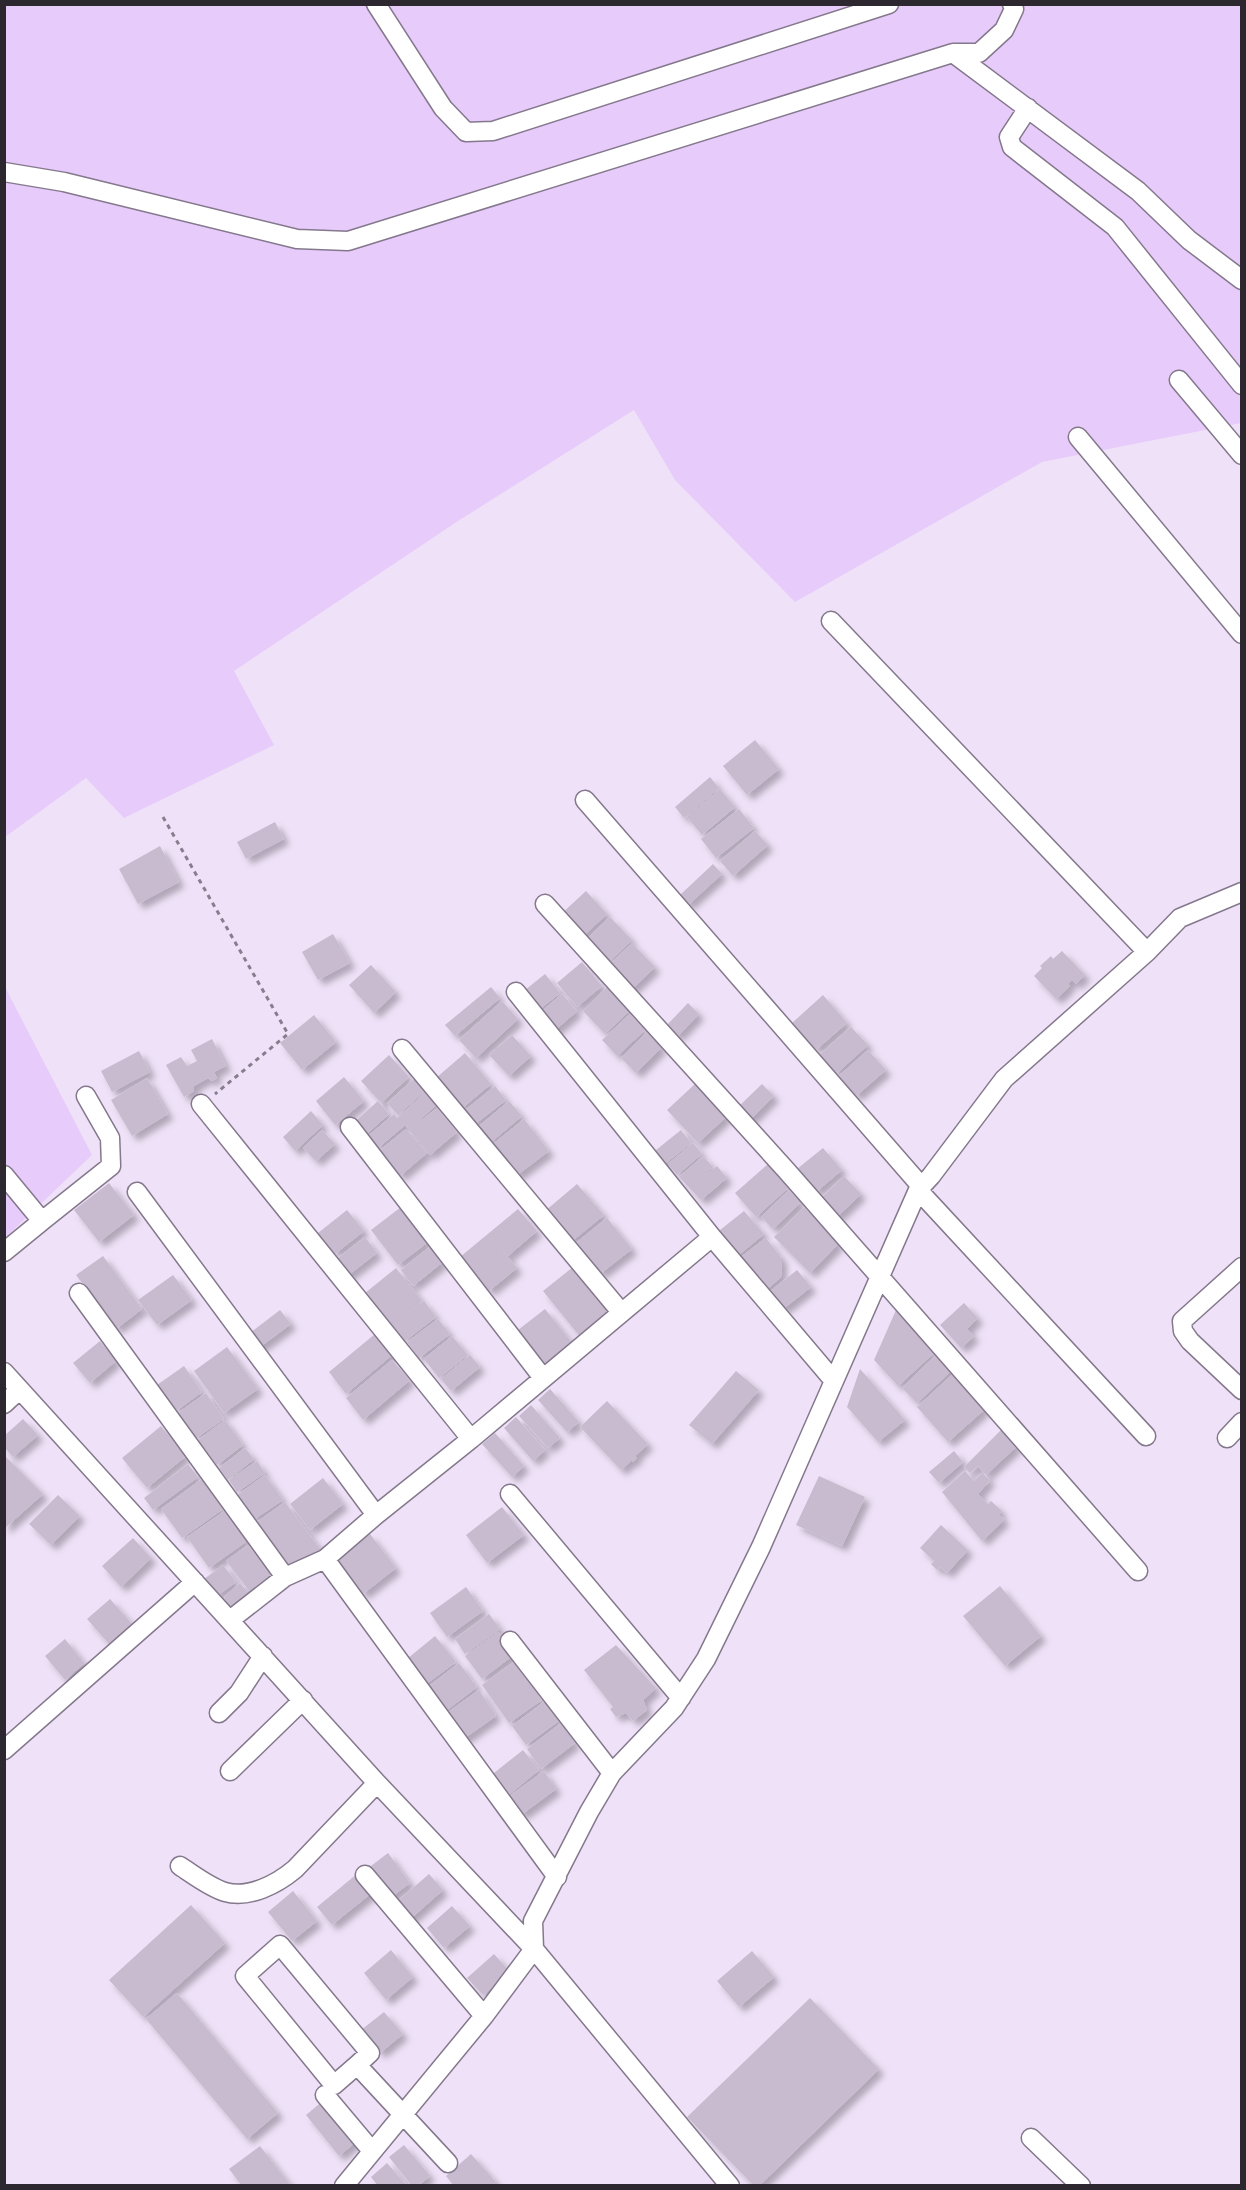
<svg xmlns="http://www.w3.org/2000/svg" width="1246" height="2190" font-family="'Fira Sans Condensed',sans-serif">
<defs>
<filter id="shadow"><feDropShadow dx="5.5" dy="5.5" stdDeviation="3" flood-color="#0004"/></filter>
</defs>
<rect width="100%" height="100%" fill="#efe2f8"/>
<path fill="#e7cbfa" d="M5 5H1241V423L1042 462 795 602 675 480 634 410 458 521 234 671 274 745 124 818 86 778 5 837Z
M4 985 92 1155 5 1238H4Z"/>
<path fill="#c8bbd0" filter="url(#shadow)" d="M755 740 779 769 747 795 723 766Z
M710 777 719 788 684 818 675 807Z
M720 789 735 807 702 835 687 817Z
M739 809 754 828 716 858 701 839Z
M275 822 284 839 246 859 237 842Z
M755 831 768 845 733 876 720 861Z
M160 846 179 882 138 904 119 869Z
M713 864 722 874 688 905 679 896Z
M586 891 607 914 581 938 560 915Z
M610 917 632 940 609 962 588 938Z
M333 934 350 963 318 980 302 952Z
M632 943 655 967 630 991 607 967Z
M1062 951 1085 975 1076 984 1072 980 1068 984 1070 986 1056 999 1034 976 1042 968 1040 966 1051 956 1053 959Z
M582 962 602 986 577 1007 557 983Z
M371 965 396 992 374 1013 349 985Z
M545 974 560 993 535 1013 520 994Z
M491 987 500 998 455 1036 445 1025Z
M607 987 630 1010 605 1034 583 1011Z
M562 994 577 1011 552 1033 537 1015Z
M823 995 847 1023 816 1050 792 1023Z
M502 1001 518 1019 476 1058 459 1040Z
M688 1003 699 1014 677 1037 666 1026Z
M630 1014 645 1030 617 1056 602 1040Z
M314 1015 336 1042 302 1070 280 1043Z
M851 1027 868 1045 836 1074 819 1055Z
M647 1032 662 1047 636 1073 621 1058Z
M512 1035 531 1056 509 1076 489 1055Z
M212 1039 226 1066 214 1072 217 1078 212 1081 208 1078 194 1086V1091L184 1097 166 1065 181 1057 187 1066 197 1061 191 1050Z
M868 1050 886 1070 856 1096 839 1076Z
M139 1051 150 1072 112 1092 101 1071Z
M465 1053 491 1084 461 1109 436 1078Z
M389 1055 409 1077 381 1103 361 1081Z
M344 1077 364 1101 335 1125 316 1101Z
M147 1078 168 1114 132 1136 111 1100Z
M415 1078 426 1090 398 1115 387 1103Z
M696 1083 727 1116 698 1143 667 1110Z
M762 1084 774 1096 748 1122 736 1109Z
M495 1086 506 1100 474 1125 463 1112Z
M426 1092 437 1104 409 1130 405 1125 378 1148 367 1137 394 1114 397 1118Z
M378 1101 389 1114 363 1137 352 1124Z
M509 1101 522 1116 490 1143 477 1128Z
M437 1108 457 1132 430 1155 409 1130Z
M311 1111 323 1125 295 1151 283 1137Z
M524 1119 549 1151 516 1176 492 1145Z
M406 1129 427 1153 400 1176 379 1151Z
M322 1130 335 1144 316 1161 303 1148Z
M681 1130 691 1143 661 1167 651 1154Z
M693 1143 702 1154 677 1175 668 1164Z
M823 1148 842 1170 816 1192 797 1169Z
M703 1156 713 1167 693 1186 717 1166 727 1178 701 1200 679 1177Z
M768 1164 788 1188 756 1217 735 1193Z
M844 1176 861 1194 836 1218 819 1200Z
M109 1183 134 1215 99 1242 74 1210Z
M577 1184 604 1215 571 1242 545 1211Z
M789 1190 801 1202 773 1229 761 1217Z
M401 1207 428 1242 398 1265 371 1230Z
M804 1207 839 1243 810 1273 774 1237Z
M518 1209 537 1231 508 1256 492 1238 517 1268 489 1291 460 1257Z
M347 1210 364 1231 335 1254 318 1233Z
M744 1211 764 1234 735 1258 715 1234Z
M607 1218 632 1249 600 1274 576 1243Z
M365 1237 377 1253 346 1277 334 1261Z
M766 1238 782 1259 781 1277 765 1291 737 1260Z
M430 1247 443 1262 413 1286 401 1270Z
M103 1256 142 1309 116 1329 76 1275Z
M573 1267 611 1314 581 1338 543 1291Z
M396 1268 422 1301 397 1322 424 1301 436 1317 405 1341 365 1293Z
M797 1270 811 1287 782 1310 768 1293Z
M173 1275 192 1300 157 1325 138 1300Z
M964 1303 978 1318 967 1329 974 1336 961 1348 940 1325Z
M545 1309 575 1346 548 1368 518 1330Z
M280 1310 291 1324 256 1350 246 1336Z
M896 1310 934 1353 898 1386 874 1360Z
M438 1319 450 1334 419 1358 407 1342Z
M375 1334 393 1354 346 1394 329 1372Z
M452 1336 468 1355 439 1378 424 1359Z
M100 1341 116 1361 90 1383 73 1363Z
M227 1347 258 1389 224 1413 194 1371Z
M938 1353 953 1369 917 1403 902 1388Z
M470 1355 480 1367 451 1391 441 1379Z
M392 1360 410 1380 363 1420 346 1398Z
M184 1366 202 1392 176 1411 157 1385Z
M860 1369 905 1420 878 1442 847 1407Z
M736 1371 759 1390 712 1444 689 1425Z
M953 1374 985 1409 948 1442 917 1407Z
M550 1389 579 1422 567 1432 538 1400Z
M206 1393 224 1419 196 1438 178 1413Z
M607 1401 648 1444 635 1456 637 1458 633 1462 632 1460 621 1470 580 1427Z
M531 1405 560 1438 548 1448 519 1416Z
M516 1417 545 1450 533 1461 504 1428Z
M23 1419 38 1435 13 1457 4 1447V1436Z
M225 1420 243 1445 217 1465 198 1440Z
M161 1426 186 1456 147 1488 122 1458Z
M1001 1430 1017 1446 986 1475 978 1466 970 1473 964 1467Z
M495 1433 524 1466 512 1477 482 1444Z
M245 1448 254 1459 228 1480 219 1468Z
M954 1451 963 1462 939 1483 929 1472Z
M4 1455 43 1494 4 1529Z
M257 1461 265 1473 237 1492 229 1480Z
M188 1464 198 1477 153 1510 144 1498Z
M965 1471 974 1481 982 1473 990 1480 978 1494 988 1504 991 1501 1002 1511 998 1515 1005 1519 982 1541 942 1492Z
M265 1475 283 1500 253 1520 236 1496Z
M819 1476 865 1497 842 1546 796 1525Z
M323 1478 343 1504 310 1530 290 1504Z
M202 1479 223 1509 182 1538 161 1509Z
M58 1495 80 1516 51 1545 29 1524Z
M285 1502 321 1550 294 1571 257 1522Z
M502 1507 524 1535 487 1563 466 1535Z
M226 1510 247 1541 209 1568 187 1537Z
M941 1525 968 1550 947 1573 940 1567 937 1570 931 1564 934 1561 920 1548Z
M370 1534 396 1568 363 1594 336 1560Z
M133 1538 151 1558 121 1587 102 1566Z
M248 1545 272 1577 251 1593 226 1561Z
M223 1565 236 1582 217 1596 204 1579Z
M240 1583 251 1596 231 1613 224 1597Z
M1000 1586 1041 1636 1005 1666 963 1616Z
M466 1587 483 1611 447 1637 430 1613Z
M110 1599 132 1624 109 1644 87 1619Z
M489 1614 500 1629 465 1654 455 1639Z
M498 1632 515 1654 482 1679 465 1656Z
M435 1636 456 1662 422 1687 402 1663Z
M65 1639 84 1663 65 1680 45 1656Z
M616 1645 656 1688 643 1700 647 1710 633 1721 626 1713 616 1717 610 1709 613 1707 584 1670Z
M515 1661 542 1700 509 1723 482 1685Z
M459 1663 477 1687 443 1713 425 1689Z
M479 1690 496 1716 462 1740 444 1715Z
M545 1701 560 1720 526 1745 512 1726Z
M561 1723 575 1743 541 1769 527 1749Z
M523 1750 539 1770 505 1798 489 1777Z
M544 1771 556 1789 521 1815 508 1797Z
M388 1853 410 1883 390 1898 367 1869Z
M358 1873 374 1891 332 1925 317 1907Z
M429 1874 443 1890 408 1921 393 1905Z
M293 1891 317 1921 292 1941 268 1912Z
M191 1905 225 1943 143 2017 109 1980Z
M452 1906 470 1926 444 1948 427 1928Z
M391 1950 413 1977 386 2000 364 1973Z
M752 1951 774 1977 739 2007 717 1981Z
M494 1954 510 1972 483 1995 467 1978Z
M177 1993 278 2113 247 2139 146 2019Z
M810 1998 879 2069 759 2186H754L687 2117Z
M384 2012 403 2034 380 2053 361 2030Z
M324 2100 358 2140 339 2156 306 2115Z
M404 2145 430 2176 418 2186H412L389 2157Z
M260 2146 291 2186H242L229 2169Z
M471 2154 496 2182 492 2186H454L446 2176Z
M387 2163 407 2186H378L371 2177Z"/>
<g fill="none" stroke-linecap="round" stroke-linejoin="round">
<defs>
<path id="minor" d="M376 4 443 108 466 132 493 131 889 4
M953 53H979L1004 30 1014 9 1012 4
M1028 108 1009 137 1012 147 1115 227 1242 385
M4 172 64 182 297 239 348 241 953 53 1138 191 1189 240 1242 280
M1179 380 1242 455
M1078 437 1242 634
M831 621 1147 952
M585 800 921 1186
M545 904 786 1170 1138 1571
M516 992 712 1237 834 1381
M402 1049 621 1312
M201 1104 471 1439
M350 1127 543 1378
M4 1175 42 1221 111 1166 110 1138 86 1096
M918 1190 1146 1436
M137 1192 376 1515
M4 1252 42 1221
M1242 1267 1182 1321 1183 1331 1190 1341 1242 1390
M79 1293 285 1577
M4 1372 377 1783 534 1949 730 2186
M4 1404 19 1390
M1227 1438 1242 1422
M510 1494 681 1698
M325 1559 557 1877
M230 1620 285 1577 325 1559 376 1515 471 1439 712 1237
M510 1641 612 1773
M219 1713 239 1693 263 1656
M4 1750 195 1582
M230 1771 303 1700
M180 1866C194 1875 209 1887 225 1892 249 1899 277 1884 295 1869L377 1783
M365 1875 484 2016
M357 2065 370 2053 280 1945 245 1976 334 2085 357 2065 448 2163
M325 2095 372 2151
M1031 2138 1081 2186
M344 2186 484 2016 534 1949 533 1921 589 1812 612 1773 674 1708 706 1659 761 1547 918 1190 931 1176 1004 1079 1147 952 1180 918 1242 892"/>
</defs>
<use href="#minor" stroke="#84788c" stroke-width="21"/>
<path stroke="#877e8d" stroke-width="3" stroke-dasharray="4.5 4.5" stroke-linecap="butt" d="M163 817 288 1034 215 1094"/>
<use href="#minor" stroke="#fff" stroke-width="18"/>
</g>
<rect width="1246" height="2190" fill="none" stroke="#2d2830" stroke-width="12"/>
</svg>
